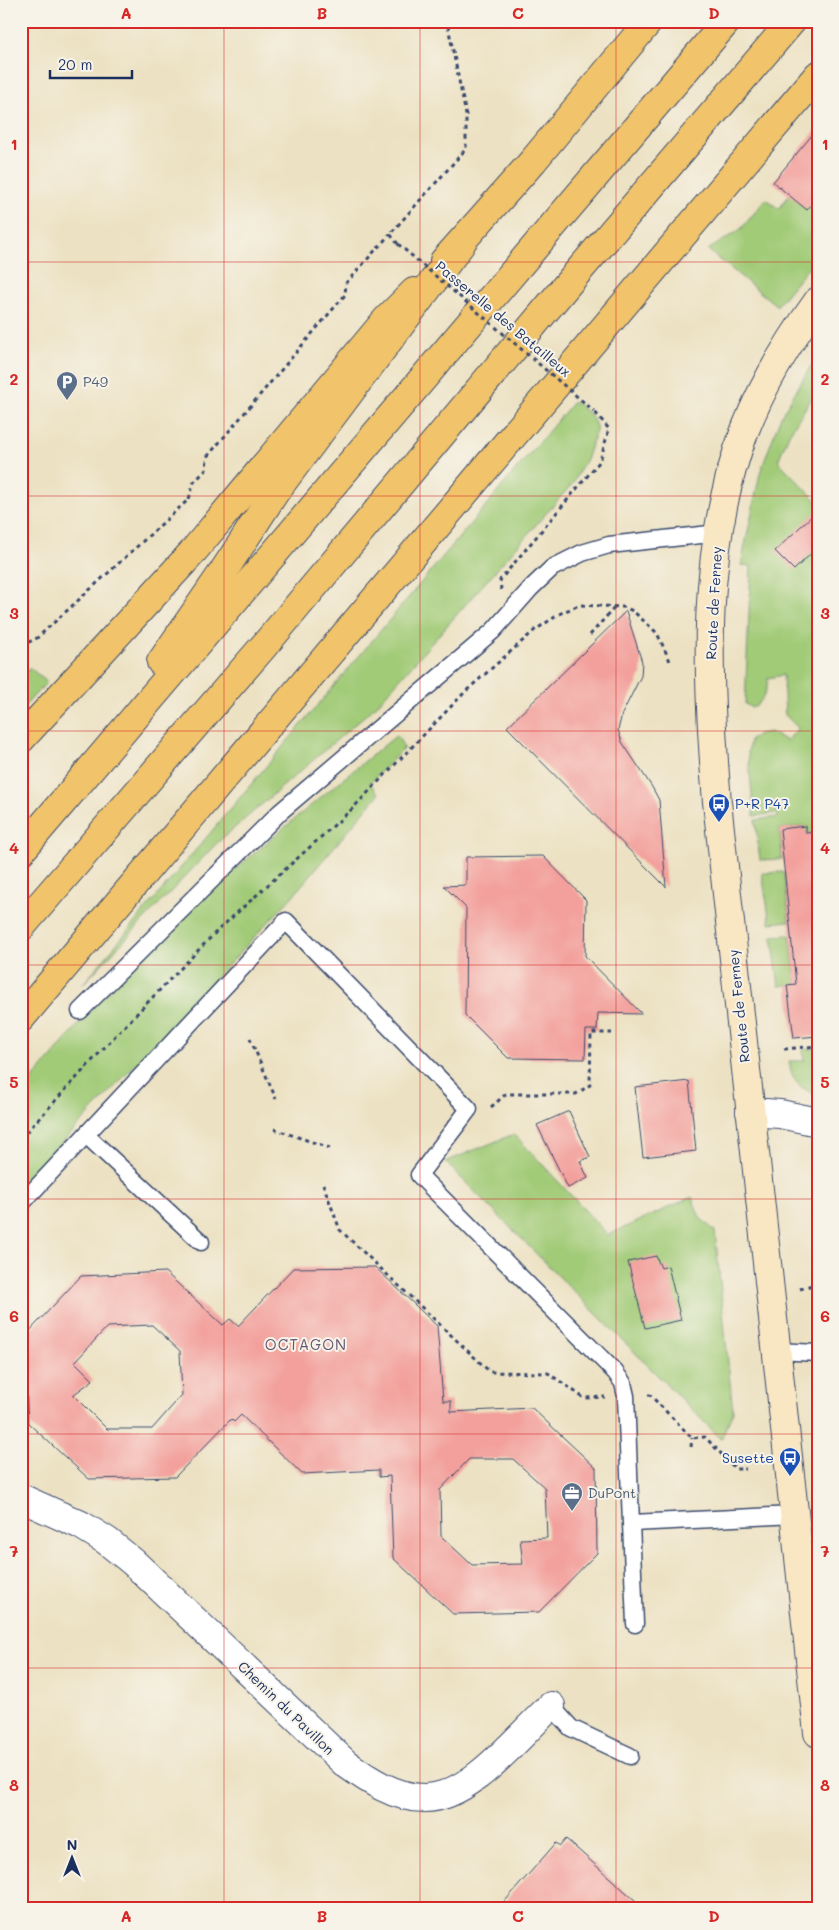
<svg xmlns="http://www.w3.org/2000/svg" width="839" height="1930" font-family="Mali,sans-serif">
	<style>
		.green { fill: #a1cb77; stroke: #5e7d6a }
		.building { fill: #f3a09c; fill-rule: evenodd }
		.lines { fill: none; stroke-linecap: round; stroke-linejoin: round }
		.lane-casing { stroke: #3a4a6d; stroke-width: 19 }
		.street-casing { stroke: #3a4a6d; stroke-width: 30 }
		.secondary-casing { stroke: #3a4a6d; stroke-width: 30 }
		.primary-casing { stroke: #3a4a6d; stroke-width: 30 }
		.highway-casing { stroke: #3a4a6d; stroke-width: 30 }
		.path { stroke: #3a4a6d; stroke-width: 3; stroke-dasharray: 4 4; stroke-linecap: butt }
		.lane { stroke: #fff; stroke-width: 16 }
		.street { stroke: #fff; stroke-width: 28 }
		.secondary { stroke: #f9e7c3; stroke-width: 28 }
		.primary { stroke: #f1c36a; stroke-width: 28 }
		.highway { stroke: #f1c36a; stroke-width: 28 }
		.path-bridge { stroke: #3a4a6d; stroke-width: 3; stroke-dasharray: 4 4; stroke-linecap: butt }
		.grid { fill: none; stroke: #d62828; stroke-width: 1; stroke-opacity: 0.55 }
		.labels { text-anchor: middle; stroke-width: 4; stroke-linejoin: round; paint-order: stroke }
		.street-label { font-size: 14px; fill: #1b2f5e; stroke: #f7f3e8 }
		.service-label { font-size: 14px; fill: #4e5e75; stroke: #f7f3e8; text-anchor: start }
		.transit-label { font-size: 14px; fill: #164399; stroke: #f7f3e8; text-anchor: start }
		.neighbourhood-label { font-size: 15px; letter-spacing: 1px; fill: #675774; stroke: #f7f3e8 }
		.neatline { fill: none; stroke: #d62828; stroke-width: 2 }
		.grid-label { font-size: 16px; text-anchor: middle; font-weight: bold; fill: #d62828 }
	</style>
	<rect width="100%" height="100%" fill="#f7f3e8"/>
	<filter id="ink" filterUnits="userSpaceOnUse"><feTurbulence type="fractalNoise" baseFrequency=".02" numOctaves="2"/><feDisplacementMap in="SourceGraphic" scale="10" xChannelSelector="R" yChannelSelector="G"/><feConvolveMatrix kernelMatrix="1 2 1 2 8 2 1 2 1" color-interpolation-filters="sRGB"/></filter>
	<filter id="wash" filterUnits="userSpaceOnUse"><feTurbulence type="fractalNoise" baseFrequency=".0096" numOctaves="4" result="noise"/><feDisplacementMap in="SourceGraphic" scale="20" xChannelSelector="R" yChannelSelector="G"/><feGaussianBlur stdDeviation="1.12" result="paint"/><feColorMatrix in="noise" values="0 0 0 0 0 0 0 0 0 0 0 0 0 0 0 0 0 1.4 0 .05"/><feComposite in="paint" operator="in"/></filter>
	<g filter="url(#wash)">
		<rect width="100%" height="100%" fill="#ece1c2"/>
		<g class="green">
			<polygon points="789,195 807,210 818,197 818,256 777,306 708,250 741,229 766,199 779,209"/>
			<path d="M818 354V388L789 434 778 461 818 502V832L806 833 805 826 780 829 782 859 760 860 755 820 778 817 777 813 754 816 748 752 750 740 758 734 770 732 787 741 798 728 785 715 783 675 768 678C768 689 763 703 752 708L745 704 751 566 741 565 760 473 781 416Z"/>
			<polygon points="574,401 591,415 597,428 587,457 573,483 376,706 217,843 82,985"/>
			<polygon points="30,668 47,682 21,710 21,677"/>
			<path d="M397 735 404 748 370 783 379 794 291 898 21 1187V1093C52 1057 81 1020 113 986 200 894 299 815 397 735Z"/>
			<polygon points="784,872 789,921 770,923 762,873"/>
			<polygon points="790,935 796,984 779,986 772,936"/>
			<path d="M816 1048 818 1095C799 1088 792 1082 789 1061H804L803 1050Z"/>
			<polygon points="514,1134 608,1235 692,1197 700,1218 715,1231 733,1412 721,1439 445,1162"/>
		</g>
		<g id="blocks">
			<g class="building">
				<polygon points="818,128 818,197 807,210 773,182"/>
				<polygon points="818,510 818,547 794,570 775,551"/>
				<polygon points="626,611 642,662 641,676 622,714 618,730 622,742 652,787 659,800 666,887 507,727"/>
				<polygon points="806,826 806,833 818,832 818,1036 794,1038 787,985 796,984 780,829"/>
				<polygon points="543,856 586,900 585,956 642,1014 598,1013 597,1030 586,1030 585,1059 508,1058 465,1015 466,908 444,886 466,885 466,857"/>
				<polygon points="689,1081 696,1151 643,1157 635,1087"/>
				<polygon points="569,1111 590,1157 580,1161 588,1178 568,1188 537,1125"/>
				<polygon points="656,1256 661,1268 668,1266 681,1320 645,1328 628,1262"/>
				<path d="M375 1267 437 1326 443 1401H451V1412L532 1408 596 1468 597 1553 539 1612 453 1614 393 1558 390 1476 379 1477V1470L302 1474 241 1415 234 1422 231 1419 175 1477 89 1479 28 1423 24 1337 81 1276 165 1272 223 1325 230 1319 238 1326 293 1268ZM152 1325 180 1351 182 1395 152 1429H107L73 1395 93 1380 75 1362 107 1327ZM469 1459H513L545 1488 547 1538 520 1539 523 1564 472 1565 441 1536 440 1490Z"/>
				<polygon points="566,1839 645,1909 498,1909 556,1843 560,1846"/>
			</g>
		</g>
	</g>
	<g filter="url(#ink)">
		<use href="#blocks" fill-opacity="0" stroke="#3a4a6d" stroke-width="1"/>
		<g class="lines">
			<g class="lane-casing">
				<g id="lane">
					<polyline points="80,1011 280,812 493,631 531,588 552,568 582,553 609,545 719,533"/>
					<polyline points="86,1135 201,1242"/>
					<polyline points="21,1204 286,921 469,1109 419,1175 615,1372 623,1383 626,1396 635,1624"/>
					<polyline points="776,1351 818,1353"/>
					<polyline points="632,1523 794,1515"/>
					<polyline points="551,1706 571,1728 630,1756"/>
				</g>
			</g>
			<g class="street-casing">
				<g id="street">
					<polyline points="750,1112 780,1114 818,1122"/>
					<path d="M21 1498 81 1525 107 1541 133 1562 345 1763C367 1779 395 1798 424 1798 470 1799 519 1735 551 1706"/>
				</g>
			</g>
			<g class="secondary-casing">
				<path id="secondary" d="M818 301C789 341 763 384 745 430 700 547 707 679 717 802L818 1733"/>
			</g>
			<g class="primary-casing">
				<g id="primary">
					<polyline points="444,261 533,161 649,21"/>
					<polyline points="21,739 191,554 386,320 414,292"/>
				</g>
			</g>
			<g class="highway-casing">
				<g id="highway">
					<polyline points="161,662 223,572 275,492 461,244"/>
					<polyline points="21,851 727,21"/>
					<polyline points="21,927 269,640 571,280 792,21"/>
					<polyline points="21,1018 818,75"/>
				</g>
			</g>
			<g class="path">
				<polyline points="398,244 390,234 466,149 466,115 447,21"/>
				<polyline points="501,590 500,580 600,461 609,429 594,411"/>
				<polyline points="590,635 615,607"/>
				<polyline points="21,646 37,638 189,499 194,482 206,470 207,457 345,295 346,283 390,234"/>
				<polyline points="250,1038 276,1099"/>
				<polyline points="784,1049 818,1046"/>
				<polyline points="491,1107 506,1094 576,1094 590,1085 591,1033 612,1033"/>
				<polyline points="274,1129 330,1148"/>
				<polyline points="21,1138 115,1036 218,930 352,809 466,691 535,630 561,613 579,605 623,607 633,611 657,633 670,661"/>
				<polyline points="323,1184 340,1230 490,1372 548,1373 584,1398 605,1397"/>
				<polyline points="800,1289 818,1283"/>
				<polyline points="648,1395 650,1395 692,1438 705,1437 736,1469 746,1469"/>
				<polyline points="691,1447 692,1438"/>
			</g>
			<use href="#lane" class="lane"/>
			<use href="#street" class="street"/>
			<use href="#secondary" class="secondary"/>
			<use href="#primary" class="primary"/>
			<use href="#highway" class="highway"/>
			<polyline class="path-bridge" points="398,244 594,411"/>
		</g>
	</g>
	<path class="grid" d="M224 21V1909M420 21V1909M616 21V1909M21 262H818M21 496H818M21 731H818M21 965H818M21 1199H818M21 1434H818M21 1668H818"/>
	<defs>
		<g id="parking-pin" transform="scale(1.125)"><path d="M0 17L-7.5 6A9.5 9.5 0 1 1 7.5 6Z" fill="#5c6f8a" stroke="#f7f3e8"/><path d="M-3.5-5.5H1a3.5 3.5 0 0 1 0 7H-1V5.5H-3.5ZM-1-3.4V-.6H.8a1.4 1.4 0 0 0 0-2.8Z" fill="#fff"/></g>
		<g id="bus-pin" transform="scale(1.125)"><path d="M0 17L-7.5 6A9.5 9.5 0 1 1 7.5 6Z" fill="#1a4fb4" stroke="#f7f3e8"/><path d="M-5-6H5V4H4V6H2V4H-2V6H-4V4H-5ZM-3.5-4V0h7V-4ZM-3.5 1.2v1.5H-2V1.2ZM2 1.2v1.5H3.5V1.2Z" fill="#fff"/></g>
		<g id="office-pin" transform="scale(1.125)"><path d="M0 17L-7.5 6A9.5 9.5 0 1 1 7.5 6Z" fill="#5c6f8a" stroke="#f7f3e8"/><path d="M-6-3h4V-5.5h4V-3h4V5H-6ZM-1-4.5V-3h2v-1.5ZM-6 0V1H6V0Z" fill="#fff"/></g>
	</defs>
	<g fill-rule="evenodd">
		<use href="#parking-pin" x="67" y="382"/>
		<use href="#bus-pin" x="719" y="804"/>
		<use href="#bus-pin" x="790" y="1458"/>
		<use href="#office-pin" x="572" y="1493"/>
	</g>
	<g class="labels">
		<g class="street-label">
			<text transform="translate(503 319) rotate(40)" y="5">Passerelle des Batailleux</text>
			<text transform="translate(714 603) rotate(-87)" y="5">Route de Ferney</text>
			<text transform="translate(739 1006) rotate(-96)" y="5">Route de Ferney</text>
			<text transform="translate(286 1708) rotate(44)" y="5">Chemin du Pavillon</text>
		</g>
		<g class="service-label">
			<text x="83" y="387">P49</text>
			<text x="588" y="1498">DuPont</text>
		</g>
		<g class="transit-label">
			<text x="735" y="809">P+R P47</text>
			<text x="774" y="1463" text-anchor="end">Susette</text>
		</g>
		<g class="neighbourhood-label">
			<text x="306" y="1350">OCTAGON</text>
		</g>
	</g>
	<rect width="839" height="1930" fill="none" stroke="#f7f3e8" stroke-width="55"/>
	<g transform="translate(72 1858)" stroke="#f7f3e8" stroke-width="4" paint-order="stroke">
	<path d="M0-4L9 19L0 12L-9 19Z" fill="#1b2f5e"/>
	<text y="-8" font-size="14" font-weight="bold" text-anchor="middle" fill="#1b2f5e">N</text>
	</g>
	<path d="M50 70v8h82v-8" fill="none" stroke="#1b2f5e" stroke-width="2.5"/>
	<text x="58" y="70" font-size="15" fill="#1b2f5e" stroke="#f7f3e8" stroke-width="4" paint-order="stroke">20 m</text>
	<rect x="28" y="28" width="784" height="1874" class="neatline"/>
	<g class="grid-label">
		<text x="126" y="19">A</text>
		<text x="322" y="19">B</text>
		<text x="518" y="19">C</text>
		<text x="714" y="19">D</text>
		<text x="14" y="150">1</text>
		<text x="825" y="150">1</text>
		<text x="14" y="385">2</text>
		<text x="825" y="385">2</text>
		<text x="14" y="619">3</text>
		<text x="825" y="619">3</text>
		<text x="14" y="854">4</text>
		<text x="825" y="854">4</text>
		<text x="14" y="1088">5</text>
		<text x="825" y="1088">5</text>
		<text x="14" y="1322">6</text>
		<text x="825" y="1322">6</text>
		<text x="14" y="1557">7</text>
		<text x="825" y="1557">7</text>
		<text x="14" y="1791">8</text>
		<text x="825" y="1791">8</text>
		<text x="126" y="1922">A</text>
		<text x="322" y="1922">B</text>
		<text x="518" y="1922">C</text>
		<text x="714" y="1922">D</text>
	</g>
</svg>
